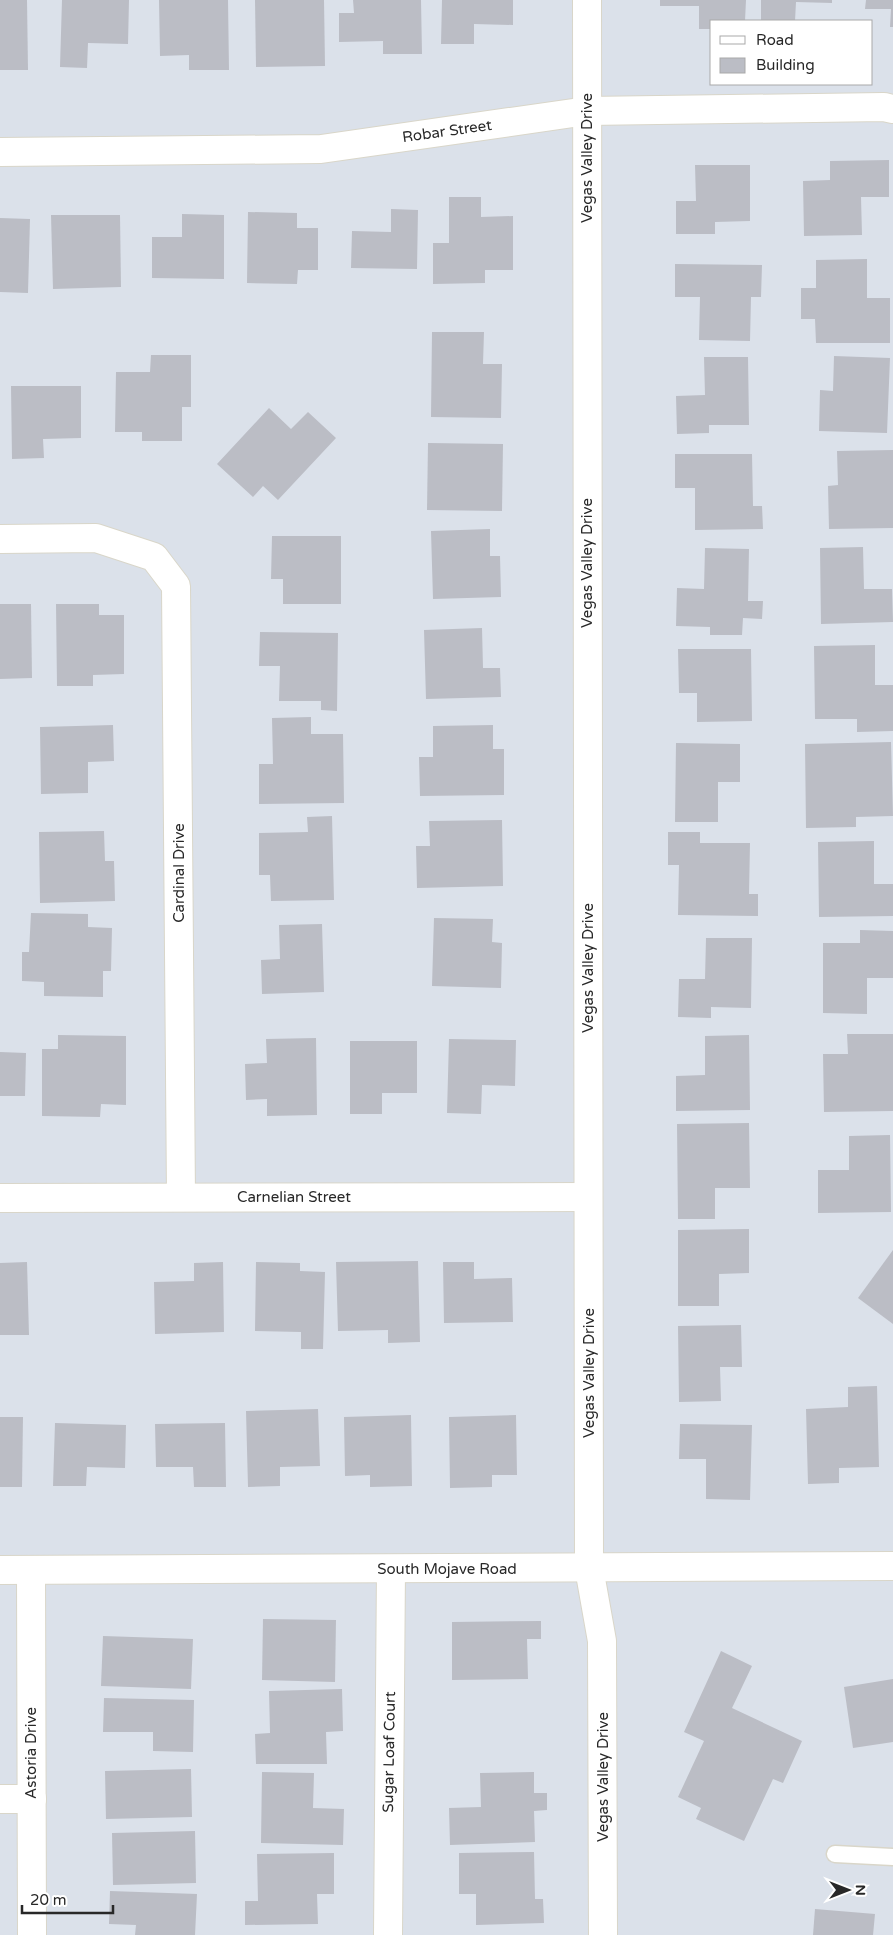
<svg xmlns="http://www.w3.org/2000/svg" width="893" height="1935" font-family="'Varela Round',sans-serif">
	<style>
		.building { fill: #bbbdc5 }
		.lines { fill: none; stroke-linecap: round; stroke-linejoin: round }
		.service-casing { stroke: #d9d6c9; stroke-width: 19 }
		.minor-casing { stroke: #d9d6c9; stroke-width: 30 }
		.tertiary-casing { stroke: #d9d6c9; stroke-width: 30 }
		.service { stroke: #fff; stroke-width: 16 }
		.minor { stroke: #fff; stroke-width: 28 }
		.tertiary { stroke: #fff; stroke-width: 28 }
		.labels { text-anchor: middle; stroke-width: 4.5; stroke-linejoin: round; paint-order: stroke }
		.street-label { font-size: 15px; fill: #282828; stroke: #fff }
	</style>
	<rect width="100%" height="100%" fill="#dbe1ea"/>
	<g class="building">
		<polygon points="0,0 27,0 28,70 0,70"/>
		<polygon points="62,0 129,0 128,44 88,43 87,68 60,67"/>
		<polygon points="159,0 228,0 229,70 189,70 189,55 160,56"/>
		<polygon points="255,0 324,0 325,66 256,67"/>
		<polygon points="353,0 421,0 422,54 383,54 383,41 339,42 339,13 354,13"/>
		<polygon points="442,0 513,0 513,25 474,24 474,44 441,44"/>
		<polygon points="660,0 746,0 745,21 712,21 712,29 699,29 699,6 660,6"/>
		<polygon points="761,0 832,0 832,3 796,2 795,21 761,21"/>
		<polygon points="866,0 893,0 893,27 890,27 891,9 865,9"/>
		<polygon points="889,160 889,197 861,197 862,235 804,236 803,181 830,180 830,161"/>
		<polygon points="695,165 750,165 750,221 715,222 715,234 676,234 676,201 696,201"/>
		<polygon points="449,197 481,197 481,217 513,216 513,270 485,270 485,283 433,284 433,243 449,243"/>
		<polygon points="391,209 418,210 417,269 351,268 352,231 391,232"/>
		<polygon points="248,212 297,213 297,228 318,228 318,270 298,270 297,284 247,283"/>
		<polygon points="182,214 224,215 224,279 152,278 152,237 182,237"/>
		<polygon points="51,215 120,215 121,287 53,289"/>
		<polygon points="0,218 30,219 28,293 0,292"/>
		<polygon points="867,259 867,298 890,298 890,343 816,343 815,319 801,319 801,288 816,288 816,260"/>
		<polygon points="675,264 762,265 761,297 751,297 750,341 699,340 700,297 675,297"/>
		<polygon points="432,332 484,332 483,364 502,364 501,418 431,417"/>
		<polygon points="151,355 191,355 191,407 182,407 182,441 142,441 142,432 115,432 116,372 150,372"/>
		<polygon points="834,356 890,358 887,433 819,431 820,390 833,391"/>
		<polygon points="704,357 748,357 749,425 709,425 709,433 677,434 676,396 705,395"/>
		<polygon points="11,386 81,386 81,438 43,439 44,458 12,459"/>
		<polygon points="269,408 291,429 308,412 336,438 278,500 263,486 253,497 217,464"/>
		<polygon points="428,443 503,444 502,511 427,510"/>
		<polygon points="893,450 893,528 829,529 828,486 838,485 837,451"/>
		<polygon points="675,454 752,454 753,506 762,506 763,529 695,530 695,488 675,488"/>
		<polygon points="490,529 490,556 500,556 501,597 433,599 431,531"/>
		<polygon points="272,536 341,536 341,604 283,604 283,579 271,579"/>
		<polygon points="863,547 864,589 892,589 893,622 821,624 820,548"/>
		<polygon points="705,548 749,549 748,601 763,601 762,619 743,618 742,635 710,635 710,627 676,626 677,588 704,589"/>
		<polygon points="0,604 31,604 32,678 0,679"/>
		<polygon points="56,604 99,604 99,615 124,615 124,674 93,675 93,686 57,686"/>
		<polygon points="482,628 483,668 500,668 501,697 426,699 424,630"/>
		<polygon points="260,632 338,633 337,711 321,710 321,701 279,701 280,666 259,666"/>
		<polygon points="875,645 875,685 893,685 893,731 857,732 857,719 815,719 814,646"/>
		<polygon points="678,649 751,649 752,721 697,722 697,693 679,693"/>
		<polygon points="311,717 311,734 343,734 344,803 259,804 259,764 273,764 272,718"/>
		<polygon points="113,725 114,761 88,762 88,793 41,794 40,727"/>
		<polygon points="493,725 493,749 504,749 504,795 420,796 419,757 433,757 433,726"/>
		<polygon points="891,742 893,816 856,817 856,827 806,828 805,744"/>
		<polygon points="676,743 740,744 740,782 718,782 718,822 675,822"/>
		<polygon points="332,816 334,900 271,901 270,875 259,875 259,833 308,832 307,817"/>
		<polygon points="502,820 503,886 417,888 416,846 430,846 429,821"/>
		<polygon points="104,831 105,861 114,861 115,901 40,903 39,832"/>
		<polygon points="668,832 700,832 700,843 750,843 749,894 758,894 758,916 678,915 679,865 668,865"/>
		<polygon points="874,841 874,884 893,884 893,916 819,917 818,842"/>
		<polygon points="31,913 88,914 88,927 112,928 111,971 103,971 103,997 44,996 44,982 22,981 22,952 29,952"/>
		<polygon points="434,918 493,919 492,942 502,943 501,988 432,986"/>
		<polygon points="322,924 324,992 262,994 261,960 280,959 279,925"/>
		<polygon points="860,930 893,931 893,978 867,978 867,1014 823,1013 823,943 860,943"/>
		<polygon points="706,938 752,938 751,1008 711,1007 711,1018 678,1017 679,979 705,979"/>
		<polygon points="847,1034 893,1034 893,1111 824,1112 823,1054 848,1054"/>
		<polygon points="58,1035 126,1036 126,1105 101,1104 100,1117 42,1116 42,1049 58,1049"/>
		<polygon points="749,1035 750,1110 676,1111 676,1076 705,1075 705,1036"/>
		<polygon points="316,1038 317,1115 267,1116 267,1099 246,1100 245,1064 267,1063 266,1039"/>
		<polygon points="449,1039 516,1040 515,1086 482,1085 481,1114 447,1113"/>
		<polygon points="350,1041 417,1041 417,1093 382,1093 382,1114 350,1114"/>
		<polygon points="0,1052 26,1053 25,1096 0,1096"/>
		<polygon points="749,1123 750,1188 715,1188 715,1219 678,1219 677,1124"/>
		<polygon points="890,1135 891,1212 818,1213 818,1170 849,1170 849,1136"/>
		<polygon points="749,1229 749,1273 719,1274 719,1306 678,1306 678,1230"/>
		<polygon points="893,1250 893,1324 858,1298"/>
		<polygon points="418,1261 420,1342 388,1343 388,1330 338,1331 336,1262"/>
		<polygon points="27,1262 29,1335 0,1335 0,1263"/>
		<polygon points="223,1262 224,1332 155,1334 154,1282 194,1281 194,1263"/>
		<polygon points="256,1262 300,1263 300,1271 325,1272 323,1349 301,1349 301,1332 255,1331"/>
		<polygon points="443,1262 474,1262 474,1279 512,1278 513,1322 444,1323"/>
		<polygon points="741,1325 742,1367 720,1367 721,1401 679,1402 678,1326"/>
		<polygon points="877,1386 879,1467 839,1468 839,1483 808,1484 806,1409 848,1407 848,1387"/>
		<polygon points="318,1409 320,1466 280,1467 280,1486 248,1487 246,1411"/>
		<polygon points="411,1415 412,1486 370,1487 370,1475 345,1476 344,1417"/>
		<polygon points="516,1415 517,1475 492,1475 492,1487 450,1488 449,1417"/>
		<polygon points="0,1417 23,1417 22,1487 0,1487"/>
		<polygon points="55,1423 126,1425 125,1468 87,1467 86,1486 53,1486"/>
		<polygon points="225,1423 226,1487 194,1487 193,1467 156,1467 155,1424"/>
		<polygon points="680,1424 752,1425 750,1500 706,1499 706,1459 679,1459"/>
		<polygon points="263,1619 336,1620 335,1682 262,1680"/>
		<polygon points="541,1621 541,1639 527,1639 528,1679 452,1680 452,1622"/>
		<polygon points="103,1636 193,1639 191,1689 101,1686"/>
		<polygon points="721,1651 752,1666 732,1708 802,1741 783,1783 773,1779 744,1841 696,1819 701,1808 678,1797 704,1741 684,1732"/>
		<polygon points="893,1679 893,1742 853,1748 844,1687"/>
		<polygon points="342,1689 343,1731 326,1732 327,1764 256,1764 255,1734 270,1733 269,1691"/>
		<polygon points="104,1698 194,1700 193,1752 153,1751 153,1732 103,1732"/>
		<polygon points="191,1769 192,1817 106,1819 105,1771"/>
		<polygon points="262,1772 314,1773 313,1808 344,1809 343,1845 261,1843"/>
		<polygon points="534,1772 534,1793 547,1793 547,1810 534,1811 535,1842 450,1845 449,1808 481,1807 480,1773"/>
		<polygon points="195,1831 196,1883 113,1885 112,1833"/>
		<polygon points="534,1852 535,1899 543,1899 544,1923 476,1925 476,1894 459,1894 459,1853"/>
		<polygon points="334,1853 334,1894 317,1894 318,1924 245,1925 245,1901 258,1901 257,1854"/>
		<polygon points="110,1891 197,1894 195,1935 135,1935 136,1925 109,1924"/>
		<polygon points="815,1909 875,1914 873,1935 813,1935"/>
	</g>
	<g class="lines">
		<g class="service-casing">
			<polyline id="service" points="835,1854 893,1857"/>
		</g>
		<g class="minor-casing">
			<g id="minor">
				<polyline points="0,152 321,149 587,111 884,107 893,109"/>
				<polyline points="0,539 96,538 154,557 176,586 181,1197"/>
				<polyline points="0,1198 588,1197"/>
				<polyline points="589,1568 602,1641 603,1935"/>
				<polyline points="31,1570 32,1935"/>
				<polyline points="0,1799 32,1799"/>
				<polyline points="388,1935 391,1569"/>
			</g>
		</g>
		<g class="tertiary-casing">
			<g id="tertiary">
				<polyline points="587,0 589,1568"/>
				<polyline points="0,1570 893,1566"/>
			</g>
		</g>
		<use href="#service" class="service"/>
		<use href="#minor" class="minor"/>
		<use href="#tertiary" class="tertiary"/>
	</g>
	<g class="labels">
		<g class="street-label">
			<text transform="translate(447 131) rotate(-8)" y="5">Robar Street</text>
			<text transform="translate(587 158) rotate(-90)" y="5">Vegas Valley Drive</text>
			<text transform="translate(587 563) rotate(-90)" y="5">Vegas Valley Drive</text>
			<text transform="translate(179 873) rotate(-90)" y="5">Cardinal Drive</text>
			<text transform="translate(588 968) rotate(-90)" y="5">Vegas Valley Drive</text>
			<text x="294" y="1202">Carnelian Street</text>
			<text transform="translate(589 1373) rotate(-90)" y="5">Vegas Valley Drive</text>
			<text x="447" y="1574">South Mojave Road</text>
			<text transform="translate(389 1752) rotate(-89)" y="5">Sugar Loaf Court</text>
			<text transform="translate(31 1753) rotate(-90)" y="5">Astoria Drive</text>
			<text transform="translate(603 1777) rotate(-90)" y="5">Vegas Valley Drive</text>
		</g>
	</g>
	<rect x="710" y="20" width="162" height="65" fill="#ffffff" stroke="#a9a9a9"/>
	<rect x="720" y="36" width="25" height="8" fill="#ffffff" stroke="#a9a9a9"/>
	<text x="756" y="45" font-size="15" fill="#282828">Road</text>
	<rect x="720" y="58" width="25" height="15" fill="#bbbdc5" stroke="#a9a9a9"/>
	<text x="756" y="70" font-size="15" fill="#282828">Building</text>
	<g transform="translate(848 1890) rotate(90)" stroke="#ffffff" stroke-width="4" paint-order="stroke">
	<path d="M0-4L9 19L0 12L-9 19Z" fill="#282828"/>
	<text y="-8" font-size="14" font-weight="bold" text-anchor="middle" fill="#282828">N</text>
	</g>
	<path d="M22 1905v8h91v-8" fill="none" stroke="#282828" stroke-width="2.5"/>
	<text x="30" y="1905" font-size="15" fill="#282828" stroke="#ffffff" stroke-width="4" paint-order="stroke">20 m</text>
</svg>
